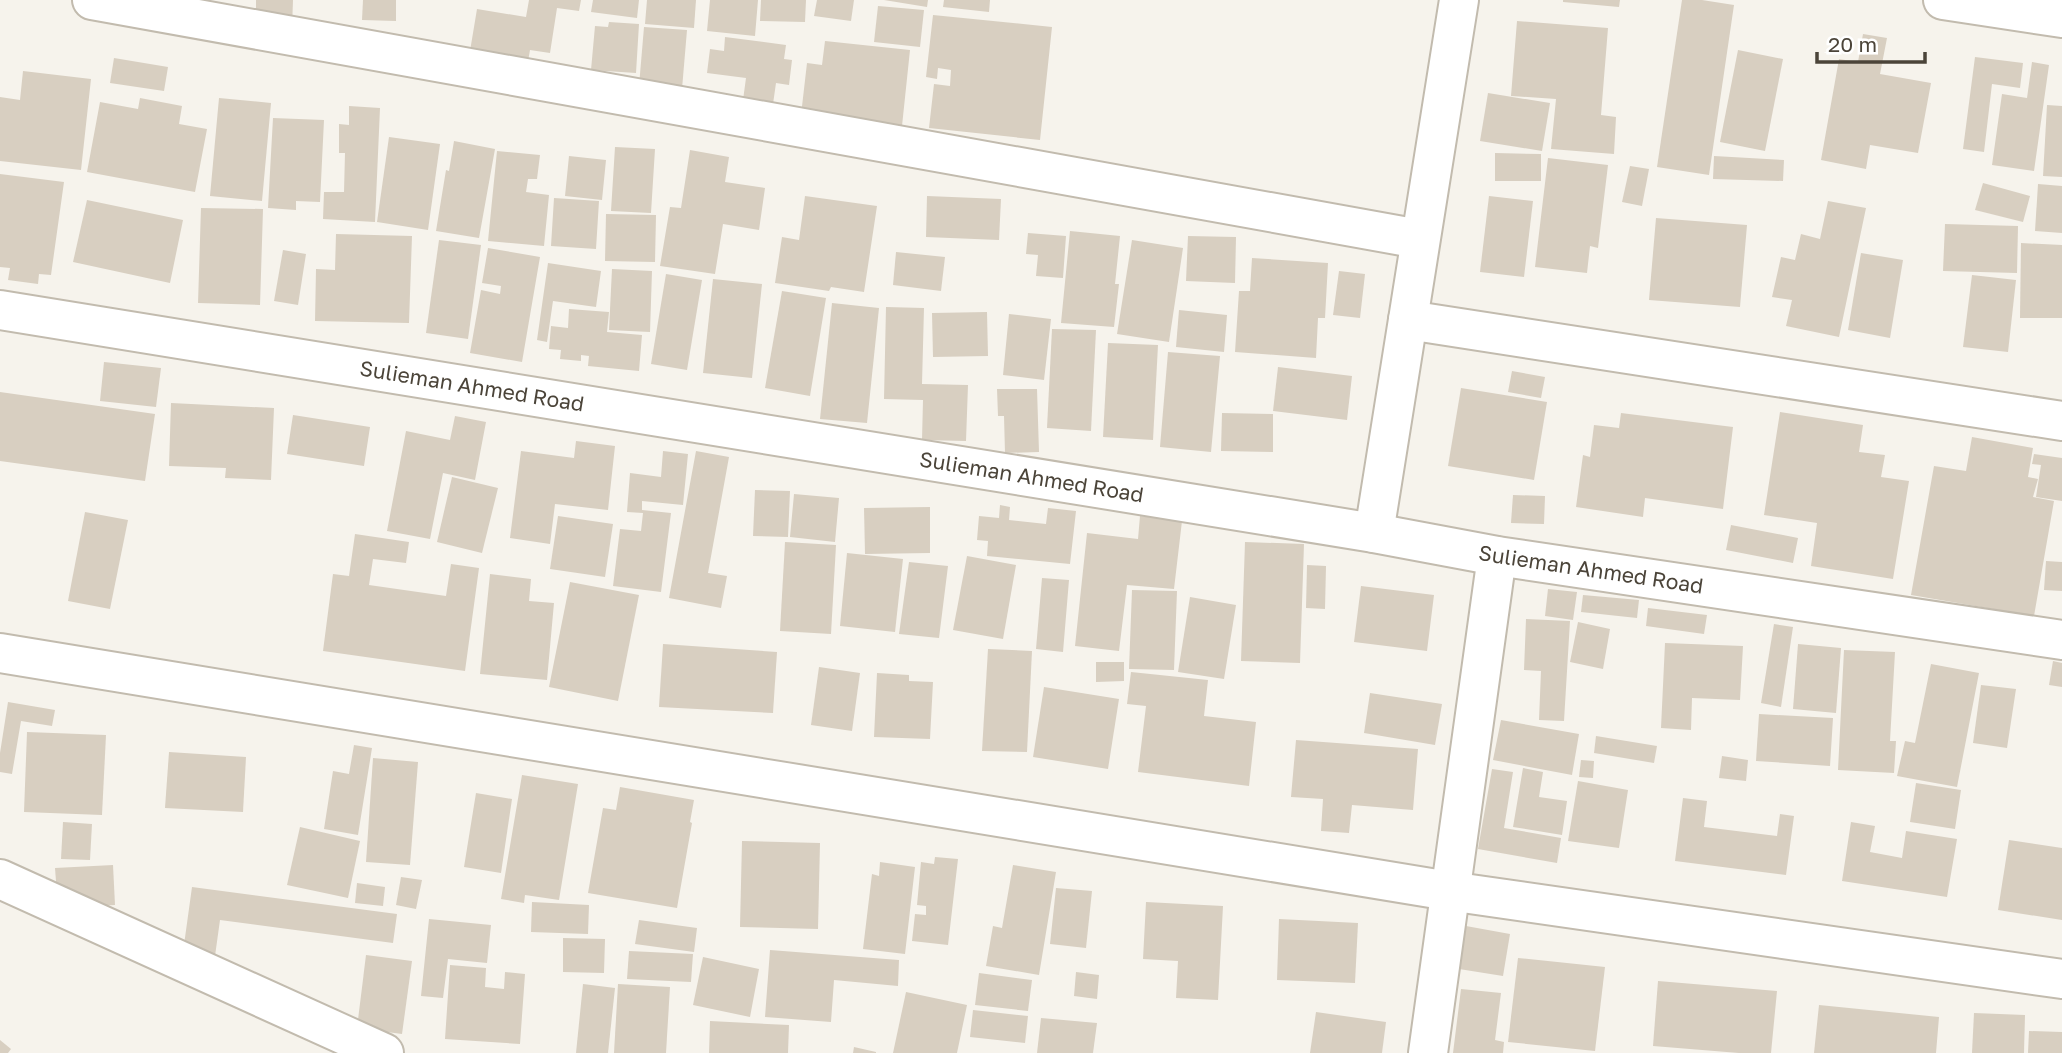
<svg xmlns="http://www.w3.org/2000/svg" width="2062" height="1053" font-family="'Golos Text',sans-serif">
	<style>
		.building { fill: #d8cfc1 }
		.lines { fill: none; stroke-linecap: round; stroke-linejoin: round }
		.minor-casing { stroke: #c2bbae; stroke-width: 42 }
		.minor { stroke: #fff; stroke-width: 38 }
		.labels { text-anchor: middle; stroke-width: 7; stroke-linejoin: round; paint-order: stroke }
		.street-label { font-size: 21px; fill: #4b4439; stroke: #fff }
	</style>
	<rect width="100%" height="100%" fill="#f6f3ec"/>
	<g class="building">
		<polygon points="256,0 293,0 292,28 256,28"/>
		<polygon points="363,0 396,0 396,21 362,20"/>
		<polygon points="529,0 581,0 579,11 557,8 550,53 530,50 527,67 469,57 477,9 526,17"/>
		<polygon points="593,0 639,0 637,18 591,12"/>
		<polygon points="647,0 696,0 694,28 645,24"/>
		<polygon points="710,0 758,0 755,36 707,31"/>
		<polygon points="761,0 806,0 805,22 760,21"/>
		<polygon points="817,0 854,0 851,21 814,16"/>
		<polygon points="884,0 928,0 927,7"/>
		<polygon points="944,0 990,0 989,12 943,7"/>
		<polygon points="1563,0 1620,0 1619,7 1563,2"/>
		<polygon points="1682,0 1702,0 1734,5 1709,175 1657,167"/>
		<polygon points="878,6 924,10 920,47 874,42"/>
		<polygon points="933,15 1052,27 1040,140 929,128 934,84 950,86 951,70 938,68 937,79 926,77"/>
		<polygon points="1517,21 1608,28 1601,115 1616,117 1614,154 1551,149 1556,99 1511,96"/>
		<polygon points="609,22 639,24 636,73 591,70 595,26 608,27"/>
		<polygon points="644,27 687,30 682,89 639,86"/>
		<polygon points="1863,34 1887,38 1880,74 1931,83 1918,153 1870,145 1866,169 1821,160 1839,59 1858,62"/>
		<polygon points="725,37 786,45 784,59 792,60 789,85 776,83 773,104 743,100 746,78 707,73 710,49 724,51"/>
		<polygon points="825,41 910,50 902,126 801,115 807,63 822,65"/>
		<polygon points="1738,50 1783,59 1765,151 1720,142"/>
		<polygon points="1975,57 2023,63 2020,88 1992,84 1984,152 1963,149"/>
		<polygon points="114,58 168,67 164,91 110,83"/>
		<polygon points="2032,62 2049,65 2034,171 1992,165 2002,94 2027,98"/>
		<polygon points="23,71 91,79 81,170 0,161 0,97 20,100"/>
		<polygon points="1488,93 1550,103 1542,151 1480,141"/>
		<polygon points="140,98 182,106 179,124 207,129 195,192 87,172 100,102 138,109"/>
		<polygon points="219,98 271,103 262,201 210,196"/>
		<polygon points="2047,105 2062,106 2062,177 2043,176"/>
		<polygon points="349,106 380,108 375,222 323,219 324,192 344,192 345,153 339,153 339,124 349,125"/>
		<polygon points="273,118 324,120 320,202 296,201 296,210 268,208"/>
		<polygon points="389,137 440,144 428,230 377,222"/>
		<polygon points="454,141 495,149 479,238 436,231 446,170 449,171"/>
		<polygon points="615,147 655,149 651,213 611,211"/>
		<polygon points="690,150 729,157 725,182 765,188 759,230 723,224 715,274 660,266 670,207 681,208"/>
		<polygon points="497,151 540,155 537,179 528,179 526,192 549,195 544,246 488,241"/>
		<polygon points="1495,153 1541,154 1541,181 1495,181"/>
		<polygon points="569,156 606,160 602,200 565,196"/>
		<polygon points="1714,156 1784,160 1783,181 1713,179"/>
		<polygon points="1548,158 1608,165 1598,248 1590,246 1587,273 1535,267"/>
		<polygon points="1630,166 1649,169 1642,206 1622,202"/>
		<polygon points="0,174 64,182 51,275 39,274 38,284 8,280 10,268 0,267"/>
		<polygon points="1983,183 2030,196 2023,222 1975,210"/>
		<polygon points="2038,184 2062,186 2062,233 2035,231"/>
		<polygon points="805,196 877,206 864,292 831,287 829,291 775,283 782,237 799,240"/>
		<polygon points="927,196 1001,199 999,240 926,237"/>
		<polygon points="1489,196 1533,201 1524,277 1480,272"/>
		<polygon points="554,198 599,201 596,249 551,246"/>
		<polygon points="87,200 183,220 170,283 73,262"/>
		<polygon points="1828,201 1866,208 1839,337 1786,326 1792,300 1772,297 1781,257 1795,260 1801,234 1820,239"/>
		<polygon points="201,208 263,209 260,305 198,303"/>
		<polygon points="606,214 656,215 655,262 605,261"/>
		<polygon points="1656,218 1747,225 1740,307 1649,300"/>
		<polygon points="1945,224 2018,226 2017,273 1943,271"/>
		<polygon points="1070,231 1120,236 1115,284 1119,284 1114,327 1061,323"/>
		<polygon points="1028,233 1066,236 1063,278 1036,276 1038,255 1026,254"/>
		<polygon points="336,234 412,236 409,323 315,321 316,269 335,270"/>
		<polygon points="1188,236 1236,237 1235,283 1186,281"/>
		<polygon points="439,240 481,245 468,339 426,333"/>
		<polygon points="1132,240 1183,248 1169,342 1117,334"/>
		<polygon points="2021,243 2062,245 2062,318 2020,318"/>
		<polygon points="488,248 540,257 522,362 470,353 481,290 500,294 501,286 482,283"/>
		<polygon points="283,250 306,254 298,305 274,301"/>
		<polygon points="896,252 945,257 941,291 893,285"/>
		<polygon points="1861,253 1903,260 1890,338 1848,330"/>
		<polygon points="1252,258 1328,263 1325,318 1318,318 1316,358 1235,352 1239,291 1250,291"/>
		<polygon points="548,263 601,271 596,307 553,301 547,342 537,340"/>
		<polygon points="612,269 652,271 650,332 609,330"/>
		<polygon points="1339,271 1365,274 1360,318 1333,315"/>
		<polygon points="666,274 702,280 687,370 651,364"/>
		<polygon points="1972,275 2016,280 2008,352 1963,347"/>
		<polygon points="713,279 762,284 752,378 703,373"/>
		<polygon points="782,291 826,298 810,396 765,388"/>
		<polygon points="832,303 879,308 867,423 820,419"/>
		<polygon points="886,307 924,308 922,384 968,385 966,441 922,440 923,400 884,399"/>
		<polygon points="569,309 609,312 607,332 642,335 639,371 588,366 589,356 581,355 581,361 560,359 561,350 549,349 551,326 568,328"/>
		<polygon points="1179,310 1227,315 1224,352 1176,347"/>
		<polygon points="987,312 988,356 933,357 932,313"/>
		<polygon points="1009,314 1051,319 1044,380 1003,375"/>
		<polygon points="1052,329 1096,330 1091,431 1047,428"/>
		<polygon points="1108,343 1158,345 1153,440 1103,437"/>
		<polygon points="1168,352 1220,356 1211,452 1160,447"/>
		<polygon points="104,362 161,368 156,407 100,401"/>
		<polygon points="1278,367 1352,376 1347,420 1273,411"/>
		<polygon points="1512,371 1545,377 1541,398 1508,392"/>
		<polygon points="1461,388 1547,402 1534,480 1448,466"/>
		<polygon points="997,389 1037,389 1039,452 1005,453 1004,416 998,416"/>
		<polygon points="0,392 155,414 145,481 0,461"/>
		<polygon points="171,403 274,408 271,480 225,478 226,468 169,466"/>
		<polygon points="1780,412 1863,425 1859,452 1885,455 1881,477 1909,481 1893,579 1811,566 1817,523 1764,515"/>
		<polygon points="1222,413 1273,414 1273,452 1221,451"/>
		<polygon points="1621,413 1733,427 1723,509 1645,498 1643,517 1576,507 1583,455 1590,457 1594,425 1619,428"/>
		<polygon points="293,415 370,427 364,466 287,454"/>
		<polygon points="455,416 486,422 475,480 443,473 430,539 387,531 406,431 450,440"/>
		<polygon points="1972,437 2033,448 2028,477 2038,479 2033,497 2054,501 2034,616 1911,595 1934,466 1966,471"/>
		<polygon points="576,441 615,446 608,510 555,504 550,544 510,538 521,451 574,458"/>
		<polygon points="663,451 688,454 683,505 642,501 642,510 671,513 661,592 613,586 620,529 641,531 643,513 627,512 630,473 661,477"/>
		<polygon points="696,451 729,457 708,573 727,576 721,608 669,598"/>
		<polygon points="2034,454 2062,458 2062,501 2036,497 2041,465 2032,464"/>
		<polygon points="452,477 498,488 482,553 437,542"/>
		<polygon points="755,490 790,491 788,537 753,536"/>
		<polygon points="794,494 839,498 835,542 790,537"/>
		<polygon points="1513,495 1545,496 1544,524 1511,523"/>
		<polygon points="1000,505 1010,507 1009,520 1046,524 1048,508 1076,511 1070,564 987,556 988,541 977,540 979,516 999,518"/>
		<polygon points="930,507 930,553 865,554 864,508"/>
		<polygon points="85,512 128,520 110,609 68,601"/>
		<polygon points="558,516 613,524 605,577 550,569"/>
		<polygon points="1140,516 1182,521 1174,589 1127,585 1119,651 1075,646 1087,533 1138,539"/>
		<polygon points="1731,525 1798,538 1793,563 1726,550"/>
		<polygon points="355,534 409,542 406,563 373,559 369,585 446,596 451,564 479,568 465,671 323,651 333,574 349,576"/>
		<polygon points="785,542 836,545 831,634 780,631"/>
		<polygon points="1245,542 1304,544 1300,663 1241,661"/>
		<polygon points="847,553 903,559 895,632 840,626"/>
		<polygon points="967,556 1016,565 1003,639 953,630"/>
		<polygon points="2046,561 2062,562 2062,591 2044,590"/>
		<polygon points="909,562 948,566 939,638 899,634"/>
		<polygon points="1307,565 1326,566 1325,609 1306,608"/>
		<polygon points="490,574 531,579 529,601 554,603 547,680 480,674"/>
		<polygon points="1042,578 1069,580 1063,652 1036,649"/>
		<polygon points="570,582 639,595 618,701 549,687"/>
		<polygon points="1361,586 1434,595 1427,651 1354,642"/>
		<polygon points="1548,589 1577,592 1573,620 1545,616"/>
		<polygon points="1132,590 1177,591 1174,670 1129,669"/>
		<polygon points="1583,595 1639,600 1637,618 1581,612"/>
		<polygon points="1190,597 1236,605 1224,679 1178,672"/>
		<polygon points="1648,608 1707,615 1704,634 1646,626"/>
		<polygon points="1526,619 1570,621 1564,721 1539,720 1541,671 1524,670"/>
		<polygon points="1578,622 1610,629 1603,669 1570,662"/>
		<polygon points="1774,624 1793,627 1781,707 1761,703"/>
		<polygon points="1665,643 1743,646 1740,700 1692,698 1691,730 1661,728"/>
		<polygon points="663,644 777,652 773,713 659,707"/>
		<polygon points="1798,644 1841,648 1836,713 1793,709"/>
		<polygon points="988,649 1032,651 1027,752 982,751"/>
		<polygon points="1844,650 1895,652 1890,741 1896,741 1894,773 1838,770"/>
		<polygon points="2053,661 2062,663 2062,687 2049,685"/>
		<polygon points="1096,662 1124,662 1124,681 1096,682"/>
		<polygon points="1931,664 1979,673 1957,787 1897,776 1905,741 1915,743"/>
		<polygon points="819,667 860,673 852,731 811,725"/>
		<polygon points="1131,672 1208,680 1204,716 1256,722 1249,786 1138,772 1146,706 1127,704"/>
		<polygon points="877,673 909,675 909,681 933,682 930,739 874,737"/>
		<polygon points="1981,685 2016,689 2007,748 1973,743"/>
		<polygon points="1044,687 1119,699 1108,769 1033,757"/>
		<polygon points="1370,693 1442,704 1435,745 1364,733"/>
		<polygon points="8,702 55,710 52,726 21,721 12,774 0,772 0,753"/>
		<polygon points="1759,714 1833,718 1830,766 1756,761"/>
		<polygon points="1501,720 1579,734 1572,775 1493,760"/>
		<polygon points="27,732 106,735 102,815 24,812"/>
		<polygon points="1596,736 1657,746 1654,763 1594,753"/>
		<polygon points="1296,740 1418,749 1413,810 1352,805 1349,833 1321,831 1323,799 1291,797"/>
		<polygon points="354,745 372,748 358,835 324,829 333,771 349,774"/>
		<polygon points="169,752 246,757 243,812 165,808"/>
		<polygon points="1722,756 1748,760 1746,781 1719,778"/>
		<polygon points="373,758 418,762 410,865 366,862"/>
		<polygon points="1581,760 1594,761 1593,778 1579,777"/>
		<polygon points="1523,768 1543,772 1539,797 1567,801 1562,835 1513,827"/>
		<polygon points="1492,769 1513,772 1504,828 1561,838 1557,863 1478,849"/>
		<polygon points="522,775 578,784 559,900 525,895 524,903 501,899"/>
		<polygon points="1578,781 1628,790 1619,848 1568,841"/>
		<polygon points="1916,783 1961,790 1955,829 1910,822"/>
		<polygon points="620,787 694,800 690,822 692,823 677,908 588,893 603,808 616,810"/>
		<polygon points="476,793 512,799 501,873 464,867"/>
		<polygon points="1683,798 1707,801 1704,827 1777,836 1780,814 1794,816 1786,875 1675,861"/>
		<polygon points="63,822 92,824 90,860 61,859"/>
		<polygon points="1851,822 1875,826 1870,852 1902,858 1906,831 1957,839 1947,897 1842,881"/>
		<polygon points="300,827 360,841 348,898 287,885"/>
		<polygon points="2009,840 2062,848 2062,920 1998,910"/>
		<polygon points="742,841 820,843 818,929 740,927"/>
		<polygon points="935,857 958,859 948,945 912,941 915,914 926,915 926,906 917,905 921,862 934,864"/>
		<polygon points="880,862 915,867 905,954 863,949 872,874 879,876"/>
		<polygon points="113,865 115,905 58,908 55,868"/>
		<polygon points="1013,865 1056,872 1039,975 986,966 993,926 1002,928"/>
		<polygon points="401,877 422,880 416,909 396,905"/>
		<polygon points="357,883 385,887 383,906 355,903"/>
		<polygon points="192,887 397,914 393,943 220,920 215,956 183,952"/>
		<polygon points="1056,888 1092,891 1086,948 1050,944"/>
		<polygon points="532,902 589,905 588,934 531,932"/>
		<polygon points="1146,902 1223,906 1218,1000 1176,998 1178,961 1143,959"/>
		<polygon points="429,919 491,925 487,963 448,959 443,998 421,996"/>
		<polygon points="1279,919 1358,923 1355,983 1277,980"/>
		<polygon points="639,920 697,928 694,952 635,944"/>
		<polygon points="1466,926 1510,934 1503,976 1459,969"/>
		<polygon points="563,938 605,939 604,973 563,972"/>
		<polygon points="770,950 899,960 898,986 834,980 831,1022 765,1017"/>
		<polygon points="629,951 693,954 691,982 627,979"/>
		<polygon points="366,955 412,961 402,1034 357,1028"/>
		<polygon points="703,957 759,969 750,1017 693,1005"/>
		<polygon points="1518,958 1605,967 1595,1051 1508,1042"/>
		<polygon points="450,965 486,968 485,987 504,989 505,972 525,974 520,1044 445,1039"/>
		<polygon points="1076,972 1099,975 1097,999 1074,996"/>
		<polygon points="979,973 1032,980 1028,1011 975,1005"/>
		<polygon points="1658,981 1777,991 1771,1053 1739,1053 1653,1046"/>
		<polygon points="583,984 615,988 608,1053 576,1053"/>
		<polygon points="618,984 670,987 666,1053 614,1053"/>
		<polygon points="1461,989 1501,993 1495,1040 1504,1042 1503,1053 1453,1053"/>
		<polygon points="906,992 967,1005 957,1053 893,1053"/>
		<polygon points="1819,1005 1939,1017 1936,1053 1814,1053"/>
		<polygon points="973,1010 1028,1016 1025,1043 970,1037"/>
		<polygon points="1316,1012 1386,1022 1382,1053 1310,1053"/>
		<polygon points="1974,1013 2025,1015 2024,1053 1972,1053"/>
		<polygon points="1041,1018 1097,1023 1093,1053 1037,1053"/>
		<polygon points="710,1021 789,1025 788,1053 709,1053"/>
		<polygon points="2029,1031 2062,1032 2062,1053 2028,1053"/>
		<polygon points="0,1040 11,1049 8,1053 0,1053"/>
		<polygon points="854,1047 876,1052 876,1053 853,1053"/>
	</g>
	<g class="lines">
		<g class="minor-casing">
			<g id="minor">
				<polyline points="92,0 1419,239"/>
				<polyline points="1943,0 2062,18"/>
				<path id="s1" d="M0 310 1374 533 1497 556 2062 640"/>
				<polyline points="1408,320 2062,421"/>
				<polyline points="1374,533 1459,0"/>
				<polyline points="0,653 1449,891 2062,979"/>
				<polyline points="0,879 384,1053"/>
				<polyline points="1428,1053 1497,556"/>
			</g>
		</g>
		<use href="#minor" class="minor"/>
	</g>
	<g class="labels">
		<g class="street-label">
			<text dy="7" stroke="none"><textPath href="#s1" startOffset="478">Sulieman Ahmed Road</textPath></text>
			<text dy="7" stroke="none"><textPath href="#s1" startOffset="1045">Sulieman Ahmed Road</textPath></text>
			<text dy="7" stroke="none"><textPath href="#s1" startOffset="1612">Sulieman Ahmed Road</textPath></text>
		</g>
	</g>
	<path d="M1817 52v10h108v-10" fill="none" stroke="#4b4439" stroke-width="3.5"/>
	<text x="1828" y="52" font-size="21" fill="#4b4439" stroke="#ffffff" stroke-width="5" paint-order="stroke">20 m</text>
</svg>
